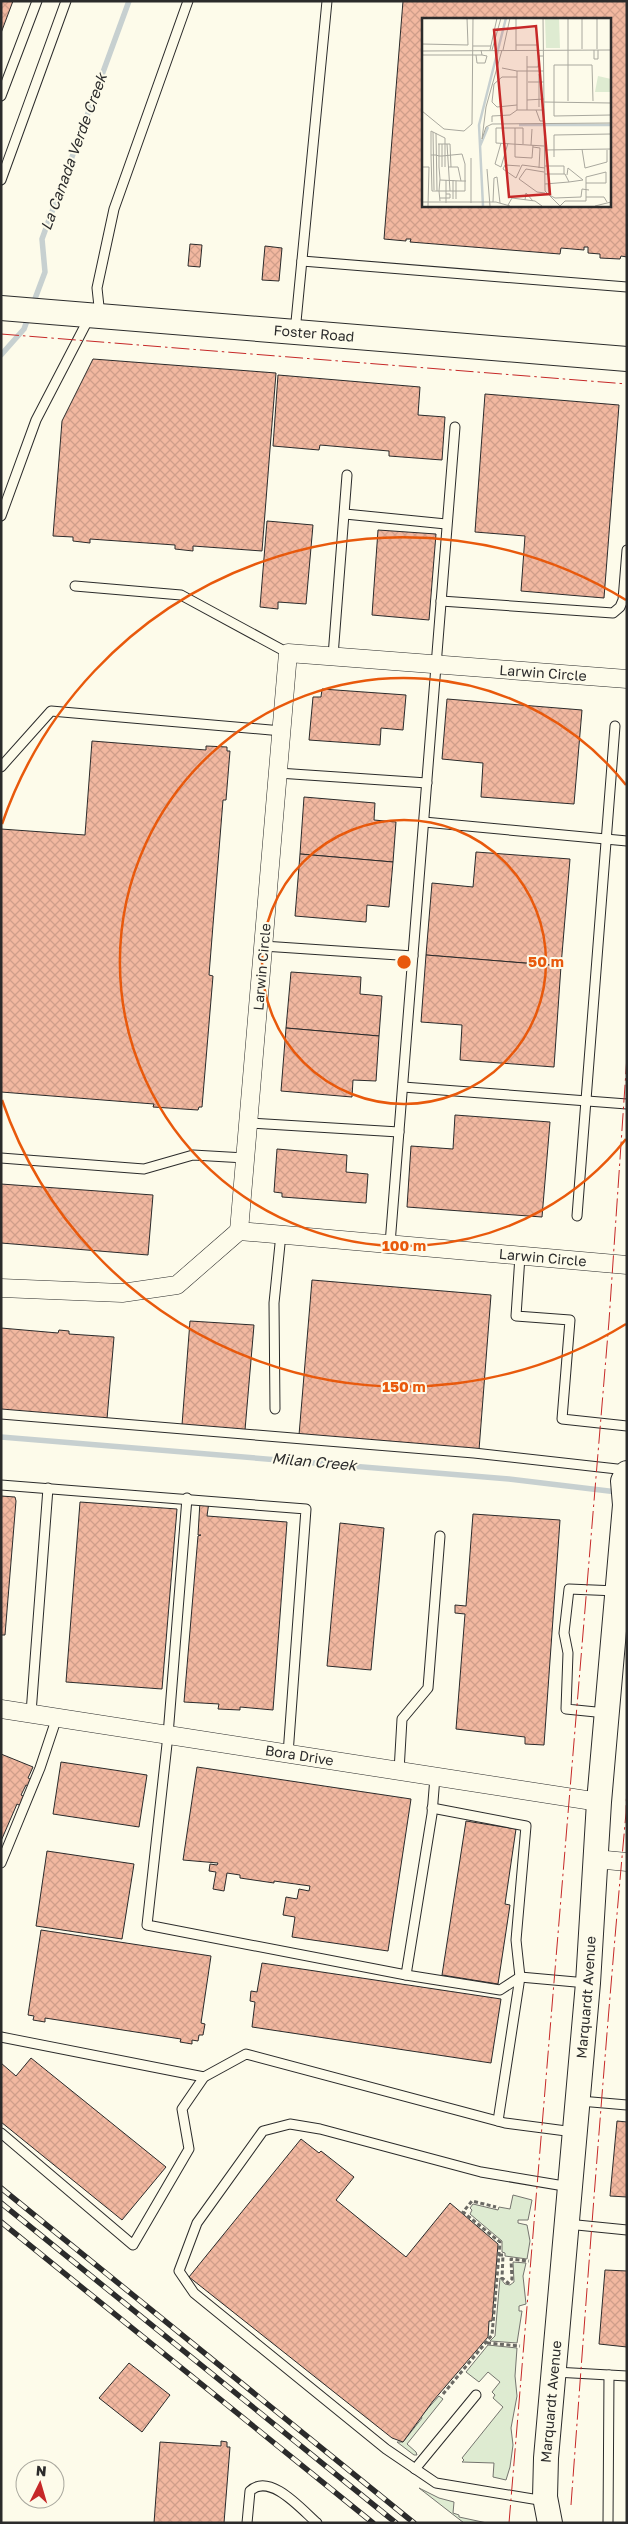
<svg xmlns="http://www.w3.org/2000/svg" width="628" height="2524" font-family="'Golos Text',sans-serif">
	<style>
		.grass { fill: #deebd1; stroke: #74746e }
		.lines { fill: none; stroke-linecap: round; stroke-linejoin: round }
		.stream { stroke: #c7d0d0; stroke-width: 5.5 }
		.building { fill: url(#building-cross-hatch); stroke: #2b2b2b; fill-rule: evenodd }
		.lane-casing { stroke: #2b2b2b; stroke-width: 11 }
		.street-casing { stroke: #2b2b2b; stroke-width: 19 }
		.secondary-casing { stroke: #2b2b2b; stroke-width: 26 }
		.path { stroke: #6a6964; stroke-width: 3; stroke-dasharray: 4 2.5; stroke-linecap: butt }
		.lane { stroke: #fdfbea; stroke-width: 9 }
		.street { stroke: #fdfbea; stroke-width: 18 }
		.secondary { stroke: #fdfbea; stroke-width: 24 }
		.rail-casing { stroke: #2b2b2b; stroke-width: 5.5 }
		.rail { stroke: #fdfbea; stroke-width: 4; stroke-dasharray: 11; stroke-linecap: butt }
		.power { stroke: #c62828; stroke-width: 1; stroke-dasharray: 18 4 2.5 4; stroke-linecap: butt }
		.ring { fill: none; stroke: #e8590c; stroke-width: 2.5 }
		.labels { text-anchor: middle; stroke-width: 4; stroke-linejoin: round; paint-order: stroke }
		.street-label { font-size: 14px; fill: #2b2b2b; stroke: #fdfbea }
		.water-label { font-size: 15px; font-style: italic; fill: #2b2b2b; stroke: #fdfbea }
		.inset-river { fill: none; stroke: #c7d0d0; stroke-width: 2.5 }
		.inset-road { fill: none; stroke: #a9a89e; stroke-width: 1 }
		.view { fill: #c62828; fill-opacity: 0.15; stroke: #c62828; stroke-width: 2.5 }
		.inset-edge { fill: none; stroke: #2b2b2b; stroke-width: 2.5 }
		.centre { fill: #e8590c; stroke: #fdfbea; stroke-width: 2.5 }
		.ring-label { font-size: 15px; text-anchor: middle; font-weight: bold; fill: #e8590c; stroke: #fdfbea; stroke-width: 4; stroke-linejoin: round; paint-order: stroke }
	</style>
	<defs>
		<pattern id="building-cross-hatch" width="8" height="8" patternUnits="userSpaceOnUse" patternTransform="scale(1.25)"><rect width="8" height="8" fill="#f2b8a0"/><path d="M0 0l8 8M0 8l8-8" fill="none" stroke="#d09e8a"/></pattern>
	</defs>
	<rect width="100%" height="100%" fill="#fdfbea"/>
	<g class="grass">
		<polygon points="513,2195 532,2200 528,2220 518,2220 518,2223 527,2225 530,2241 527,2259 505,2256 505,2253 502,2252 502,2241 470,2214 472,2210 470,2208 473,2204 498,2210 499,2207 510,2209"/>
		<polygon points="513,2262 526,2263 523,2276 526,2304 519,2306 519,2311 522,2311 517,2343 490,2341 495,2336 500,2278 505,2284 510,2285 514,2282"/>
		<polygon points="488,2345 517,2348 515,2376 517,2396 511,2428 513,2445 510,2467 506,2480 493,2477 494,2463 462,2462 464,2460 462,2458 503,2407 493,2398 495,2395 492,2392 500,2382 488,2372 479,2382 466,2372"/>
		<polygon points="439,2396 443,2399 407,2444 416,2452 417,2455 414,2455 397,2442 403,2442 422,2418 421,2416"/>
		<polygon points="419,2488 439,2498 454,2502 453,2513 459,2515 459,2517 487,2523 464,2523"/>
	</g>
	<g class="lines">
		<g class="stream">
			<polyline points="33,304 45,272 42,239 129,1"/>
			<polyline points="1,355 24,329 29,315"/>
			<polyline points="1,1437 509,1479 617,1492"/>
		</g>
	</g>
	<g class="building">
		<polygon points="1,1 13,1 1,33"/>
		<path d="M403 1H627V257L621 256 620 259 600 258V254L588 253V247H584V250L561 248 560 254 410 242 411 239H406V241L384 239ZM423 19H609V205H423Z"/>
		<polygon points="190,244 202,245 200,267 188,266"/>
		<polygon points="265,246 282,248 279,281 262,280"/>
		<polygon points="93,359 276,373 262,551 193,546 193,551 175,549 175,545 90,539 90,543 73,541 73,537 53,536 62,421"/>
		<polygon points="278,375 420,387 418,415 445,417 442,460 389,456 389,451 320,445 319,450 273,446"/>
		<polygon points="485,394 619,405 604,598 521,591 525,536 475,532"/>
		<polygon points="267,521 313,525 306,604 278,602 278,609 260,607"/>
		<polygon points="378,530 436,534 429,620 372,615"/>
		<polygon points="322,689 406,695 403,730 381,728 380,745 309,740 313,697 321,697"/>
		<polygon points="447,699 582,710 574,804 481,797 483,763 442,759"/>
		<polygon points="92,741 206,750 206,746 227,747 227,751 230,751 226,800 223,800 209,975 213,976 202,1107 199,1107 198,1110 153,1107 154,1104 1,1092 1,829 85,835"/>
		<polygon points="304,797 375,803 374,820 396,822 393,862 300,854"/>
		<polygon points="476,852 570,859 561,966 426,955 432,883 473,887"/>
		<polygon points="300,854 393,862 389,907 367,905 366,922 295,916"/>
		<polygon points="426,955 561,966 554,1067 460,1060 462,1025 421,1022"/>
		<polygon points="291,972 361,977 360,994 382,996 379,1036 286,1028"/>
		<polygon points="286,1028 379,1036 376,1081 353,1080 352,1097 281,1091"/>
		<polygon points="455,1115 550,1122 542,1217 407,1207 411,1146 453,1149"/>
		<polygon points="277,1149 347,1155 346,1172 368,1174 366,1203 282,1197 282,1193 274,1192"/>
		<polygon points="1,1184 153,1195 148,1255 1,1243"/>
		<polygon points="312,1280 491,1295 479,1450 299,1435"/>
		<polygon points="190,1321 254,1325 245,1430 182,1425"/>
		<polygon points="1,1328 58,1333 59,1330 69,1331 69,1334 114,1337 107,1419 1,1411"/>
		<polygon points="1,1496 15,1497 16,1501 5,1635 1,1635"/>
		<polygon points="200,1501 209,1502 207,1516 287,1522 273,1710 240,1707 240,1710 218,1709 219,1704 184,1702 198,1536 201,1535 198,1535"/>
		<polygon points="80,1502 177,1509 162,1689 66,1682"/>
		<polygon points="473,1514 560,1520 544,1745 525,1744 525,1737 456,1729 465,1614 455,1613 455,1605 466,1606"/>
		<polygon points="340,1523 384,1528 371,1670 327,1666"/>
		<polygon points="1,1754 33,1767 28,1778 32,1780 29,1786 26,1785 21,1795 25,1797 21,1806 17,1804 1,1841"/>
		<polygon points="61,1762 147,1775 139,1827 53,1814"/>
		<polygon points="197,1767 411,1799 388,1951 292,1937 295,1917 283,1915 286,1897 297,1899 299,1889 309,1891 310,1886 274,1881 274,1883 240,1878 240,1875 227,1873 224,1891 213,1889 216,1872 209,1871 210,1864 217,1865 218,1863 183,1860"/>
		<polygon points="466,1821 516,1829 505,1904 510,1905 498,1984 442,1975"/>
		<polygon points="47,1851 134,1864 122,1939 36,1926"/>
		<polygon points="41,1930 211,1956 201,2023 205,2024 203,2035 199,2035 198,2041 192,2040 192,2044 180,2042 181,2039 45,2018 45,2022 33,2020 34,2016 28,2015"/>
		<polygon points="262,1963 501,1999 491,2063 252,2027 255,2002 250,2001 251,1991 257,1992"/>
		<polygon points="31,2058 166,2167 122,2220 1,2122 1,2063 16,2076"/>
		<polygon points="617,2121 627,2122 627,2197 610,2196"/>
		<polygon points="301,2139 319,2153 321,2151 354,2177 336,2200 406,2257 450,2203 498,2244 492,2321 489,2321 488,2337 433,2401 403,2442 392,2438 189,2277"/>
		<polygon points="605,2270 627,2271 627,2347 599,2344"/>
		<polygon points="129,2363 170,2395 142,2432 99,2398"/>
		<polygon points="221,2441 227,2442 227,2447 230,2447 224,2523 154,2523 160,2442 221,2446"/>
	</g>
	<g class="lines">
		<g class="lane-casing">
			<g id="lane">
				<polyline points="1,96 37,1"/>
				<polyline points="1,180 66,1"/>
				<polyline points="302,261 627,287"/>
				<polyline points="100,316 97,288 114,209 188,1"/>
				<polyline points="295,332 327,1"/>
				<polyline points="345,514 446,524"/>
				<polyline points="1,516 36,420 89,318"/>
				<polyline points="75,586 181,595 288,653"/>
				<polyline points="441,601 613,613 620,607 623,600 627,550"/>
				<polyline points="333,656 347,475"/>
				<polyline points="1,767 51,711 282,731"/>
				<polyline points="278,773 427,783"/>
				<polyline points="424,822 627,841"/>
				<polyline points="263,946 413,956"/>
				<polyline points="403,1087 627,1104"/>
				<polyline points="248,1123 399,1132"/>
				<polyline points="1,1158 144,1169 193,1155 245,1158"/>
				<polyline points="577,1216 615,726"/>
				<polyline points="390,1244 455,427"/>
				<polyline points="520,1256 516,1316 570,1320 562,1419 627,1426"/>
				<polyline points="275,1409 274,1303 281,1234"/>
				<polyline points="1,1414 474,1453 626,1470"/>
				<polyline points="1,1485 306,1509 288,1754"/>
				<polyline points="187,1498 168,1735 147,1925 406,1975 432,1814 435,1777"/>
				<polyline points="31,1713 48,1488"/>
				<polyline points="606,1713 566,1709 568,1653 564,1633 569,1589 617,1591"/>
				<polyline points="399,1771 402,1719 428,1688 440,1536"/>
				<polyline points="432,1808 526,1826 516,1940 520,1977 498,2121"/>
				<polyline points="1,1863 40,1768 57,1717"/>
				<polyline points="406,1975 500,1990 520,1977 587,1983"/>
				<polyline points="1,2037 204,2077"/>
				<polyline points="580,2101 627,2105"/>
				<polyline points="1,2133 133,2245 189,2149 182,2109 204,2077 246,2054 505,2123 574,2132"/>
				<polyline points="567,2224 627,2230"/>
				<polyline points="555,2372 627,2376"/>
				<polyline points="415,2469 476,2395"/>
				<polyline points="545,2501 436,2483 386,2449 194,2293 179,2271 197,2223 263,2131 290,2124 320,2129 481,2172 570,2187"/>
				<path d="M247 2523 250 2491C270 2472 302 2510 317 2523"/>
				<polyline points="608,2523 609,2375"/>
			</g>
		</g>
		<g class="street-casing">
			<g id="street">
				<path id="s1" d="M627 679 288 653 239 1231 627 1265"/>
				<polyline points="1,1288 122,1293 177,1285 239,1231"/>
				<path id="s2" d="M1 1709 599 1802"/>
				<polyline points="595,1859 627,1862"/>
			</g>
		</g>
		<g class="secondary-casing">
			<g id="secondary">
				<path id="s3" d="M1 308 627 359"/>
				<path id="s4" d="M550 2523 545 2497 546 2458 588 1983 599 1802 625 1505 623 1481 627 1473"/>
			</g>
		</g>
		<g class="path">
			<polyline points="499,2255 503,2255 502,2278 508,2283 512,2279 511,2259 529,2261"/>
			<polyline points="487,2343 520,2346"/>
			<polyline points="443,2394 492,2335 500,2242 463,2212 472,2201 496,2207"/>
		</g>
		<use href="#lane" class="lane"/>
		<use href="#street" class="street"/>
		<use href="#secondary" class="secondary"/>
		<g class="rail-casing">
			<g id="rail">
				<polyline points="1,2188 414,2523"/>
				<polyline points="1,2203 396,2523"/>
				<polyline points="1,2222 373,2523"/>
			</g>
		</g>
		<use href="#rail" class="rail"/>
		<g class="power">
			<polyline points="1,334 627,384"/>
			<path d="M571 2505C588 2274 605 2043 626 1813L627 1772"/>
			<polyline points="509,2523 609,1321 627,1056"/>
		</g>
	</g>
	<g class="ring">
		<circle cx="404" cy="962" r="142"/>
		<path d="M626 1139A284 284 0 1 1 626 785"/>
		<path d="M626 1324A425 425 0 0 1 2 1100M2 824A425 425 0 0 1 626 600"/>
	</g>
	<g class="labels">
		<g class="street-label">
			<text dy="5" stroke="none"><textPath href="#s3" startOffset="314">Foster Road</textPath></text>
			<text transform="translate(543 673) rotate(4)" y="5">Larwin Circle</text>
			<text transform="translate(262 967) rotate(-85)" y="5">Larwin Circle</text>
			<text dy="5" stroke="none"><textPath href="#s1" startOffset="1225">Larwin Circle</textPath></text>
			<text dy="5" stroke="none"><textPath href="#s2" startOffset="302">Bora Drive</textPath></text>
			<text dy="5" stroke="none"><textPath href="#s4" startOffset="528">Marquardt Avenue</textPath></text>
			<text dy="5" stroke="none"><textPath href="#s4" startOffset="122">Marquardt Avenue</textPath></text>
		</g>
		<g class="water-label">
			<text transform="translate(74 152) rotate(-70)" y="5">La Canada Verde Creek</text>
			<text transform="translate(314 1462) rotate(5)" y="5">Milan Creek</text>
		</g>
	</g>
	<g transform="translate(422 18)">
		<rect width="189" height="189" fill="#fdfbea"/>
		<path d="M176 58 189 61V74H173Z" fill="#deebd1"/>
		<path d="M123 0H137L138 30H124Z" fill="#deebd1"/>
		<path class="inset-river" d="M97 107H189M58 128 66 109M61 188 57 107 84 0"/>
		<path class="inset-road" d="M121 0 123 173 138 188M146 0V83M160 0V31M175 0V31M0 26 46 27 45 0M94 27H116M51 28H69M68 32 75 0M70 32 79 0M80 32 64 89 60 121 64 109 70 106 189 105M81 32 88 0M94 32V0M172 32V41H176V32M0 33 189 32M0 37H60L59 32M54 37 55 45H63L65 38 60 37M105 38V92M105 49H116L117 38H121M80 50 95 53M122 53H95V92H122M117 56V89M95 59H80L72 66 70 84 75 89 95 87M106 64H122M105 82 122 81M171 83 170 47H132V98L189 97M122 84 189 85M114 92 118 103H122M0 93 22 111 42 113 50 106 51 0M70 104V98L88 97 95 92M93 110V139L110 140 111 127M11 114 12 172M14 115 15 173M79 125 73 146 79 149 86 125M16 126H28L29 149M17 126V149L18 161 17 173H10L9 137H14L17 138H20L40 136 43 146V173H24V162M20 126V149M25 126 28 173M101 126V110H74V125L122 128M109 127 110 111M111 129 118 130 117 150M160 131 163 150 185 144V132M122 132 189 131M9 137V113L23 120V149M132 139V117L189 116M98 148 83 147 81 151 94 160 100 147 123 150M123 148H142V156M0 149H7L6 188M26 149H36L39 163H44M65 151 68 188M122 154 104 151 97 161 115 174 123 175M123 156H143L147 164 161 162 146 150 145 157M18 162 39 163M31 162V181M123 166 147 164M126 166 127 177 133 180 159 179 160 171 167 172M164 179H182L185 184M18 180H28V176H24M34 181V163M103 182 104 175 111 183M18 183 17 173H24V185M0 184H74L88 188M71 184 72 160 75 159 78 185M49 185V140M86 187 90 180 113 183 120 188M138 188 143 183H164V165H184V154L164 159V165M173 188 189 184"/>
		<path class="view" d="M114 8 128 176 87 179 72 12Z"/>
		<rect width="189" height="189" class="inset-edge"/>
	</g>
	<circle cx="404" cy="962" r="8" class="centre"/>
	<g class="ring-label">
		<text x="546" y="967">50 m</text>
		<text x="404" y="1251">100 m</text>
		<text x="404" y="1392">150 m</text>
	</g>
	<rect width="628" height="2524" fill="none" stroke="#2b2b2b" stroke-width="5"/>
	<g transform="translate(40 2484) rotate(5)"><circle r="24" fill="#fdfbea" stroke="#a9a89e"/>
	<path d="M0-4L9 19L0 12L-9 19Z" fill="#c62828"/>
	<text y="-8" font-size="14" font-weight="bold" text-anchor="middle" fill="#2b2b2b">N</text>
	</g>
</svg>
